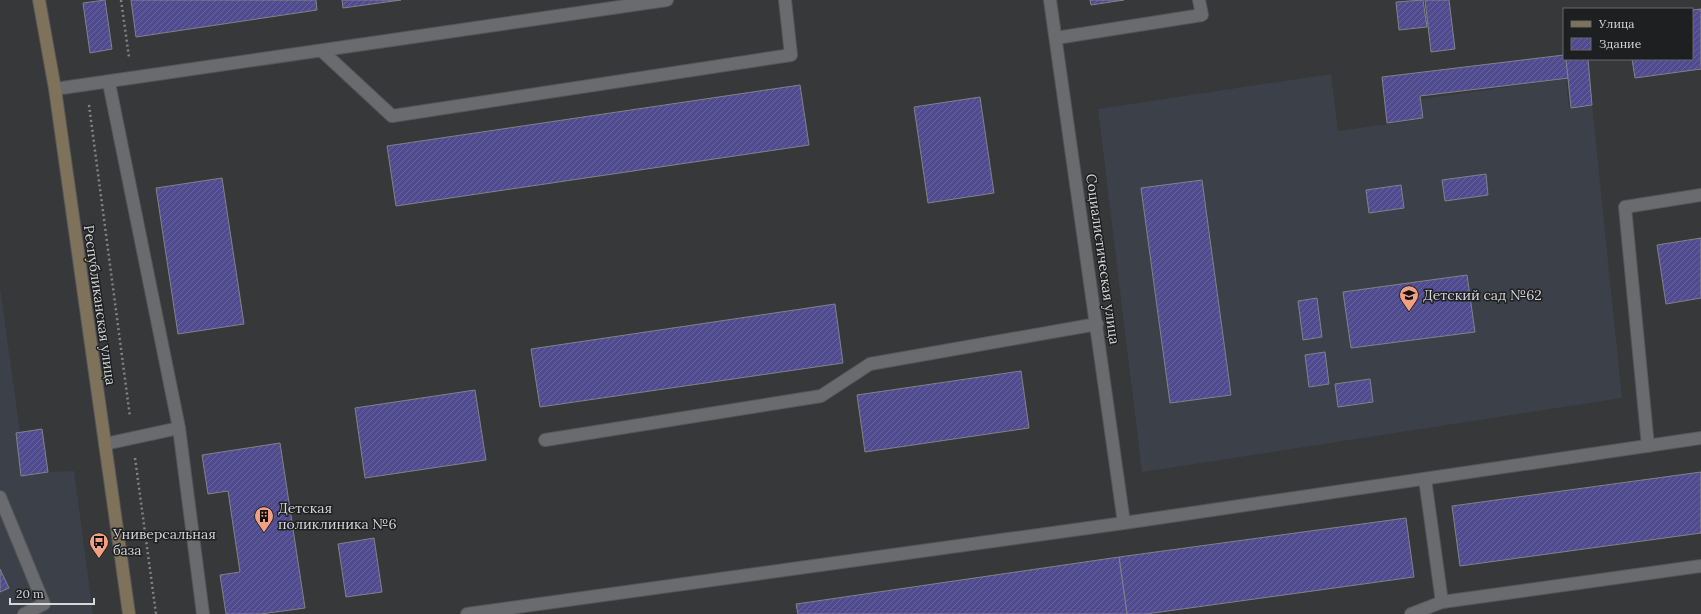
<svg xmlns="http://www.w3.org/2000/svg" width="1701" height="614" font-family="Lora,serif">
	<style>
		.built { fill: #3c4149 }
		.building { fill: url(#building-hatch); stroke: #828285 }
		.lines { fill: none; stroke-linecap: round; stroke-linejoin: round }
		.lane-casing { stroke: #555658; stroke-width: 14 }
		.street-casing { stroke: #555658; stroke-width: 14 }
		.secondary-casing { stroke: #555658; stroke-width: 14 }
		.path { stroke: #828485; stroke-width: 2.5; stroke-dasharray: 2 3; stroke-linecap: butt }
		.lane { stroke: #6a6b6e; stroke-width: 12 }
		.street { stroke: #6a6b6e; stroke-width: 12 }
		.secondary { stroke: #7e735a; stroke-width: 12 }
		.labels { text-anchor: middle; stroke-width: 3; stroke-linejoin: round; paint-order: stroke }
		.street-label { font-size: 14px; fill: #d6d7d8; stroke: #1e1f20 }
		.poi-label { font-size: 14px; fill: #d6d7d8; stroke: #1e1f20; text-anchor: start }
	</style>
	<defs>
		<pattern id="building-hatch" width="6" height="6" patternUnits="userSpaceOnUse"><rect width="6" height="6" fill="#504b8f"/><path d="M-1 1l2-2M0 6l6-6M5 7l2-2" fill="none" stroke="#68649e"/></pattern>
	</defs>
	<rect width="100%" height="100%" fill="#36383a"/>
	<g class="built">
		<polygon points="1331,74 1338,131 1424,119 1421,99 1566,79 1569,108 1592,105 1622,398 1142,472 1098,109"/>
		<polygon points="0,288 20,432 42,429 48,472 74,471 93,614 0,614"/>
	</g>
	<g class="building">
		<polygon points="105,0 112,49 90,53 83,3"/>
		<polygon points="131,0 316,0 317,10 136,37"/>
		<polygon points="342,0 401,0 343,8"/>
		<polygon points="1090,0 1124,0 1091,5"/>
		<polygon points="1423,0 1427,27 1399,30 1396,2"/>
		<polygon points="1425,0 1449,0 1455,49 1431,52"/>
		<polygon points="1701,9 1701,69 1635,78 1632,59 1692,59 1692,10"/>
		<polygon points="1564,55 1564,59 1566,59 1569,78 1420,96 1423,118 1387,123 1382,77"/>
		<polygon points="1566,59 1588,59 1592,105 1571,108"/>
		<polygon points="800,85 809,145 396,206 387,146"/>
		<polygon points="980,97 994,193 928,203 914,107"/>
		<polygon points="1486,174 1488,195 1445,201 1442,180"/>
		<polygon points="222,178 244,324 178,334 156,188"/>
		<polygon points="1202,180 1231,395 1170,403 1141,188"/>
		<polygon points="1401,185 1404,208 1369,213 1366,190"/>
		<polygon points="1701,238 1701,298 1666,304 1657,245"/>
		<polygon points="1467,275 1475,332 1351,348 1343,292"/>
		<polygon points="1317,298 1322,337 1303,340 1298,301"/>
		<polygon points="835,304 843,363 540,407 531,349"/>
		<polygon points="1325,352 1329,384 1309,387 1305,355"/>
		<polygon points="1021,371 1029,428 865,452 857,395"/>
		<polygon points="1370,379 1373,402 1338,407 1335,384"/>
		<polygon points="475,390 486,460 365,478 355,408"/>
		<polygon points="42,429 48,472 21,476 16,433"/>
		<polygon points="280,443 305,608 261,614 226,614 220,575 240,572 228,491 208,494 202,455"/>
		<polygon points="1701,472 1701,533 1460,566 1452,506"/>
		<polygon points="1406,518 1414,577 1146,614 1127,614 1119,557"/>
		<polygon points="374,538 382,592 346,597 338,544"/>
		<polygon points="1119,557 1127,614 798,614 796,604"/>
		<polygon points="0,569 9,588 0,592"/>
	</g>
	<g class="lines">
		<g class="lane-casing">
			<g id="lane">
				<polyline points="1056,38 1202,15 1199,0"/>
				<polyline points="322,51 392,116 791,55 785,0"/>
				<polyline points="109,83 179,428 203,614"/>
				<polyline points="55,89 667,0"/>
				<polyline points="545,440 821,396 870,364 1097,324"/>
				<polyline points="105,444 179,428"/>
				<polyline points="1648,446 1625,207 1701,195"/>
				<polyline points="1425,479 1442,602 1701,566"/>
				<polyline points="0,497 44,604 24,614"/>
				<polyline points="467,614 1124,523 1701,438"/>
				<polyline points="1411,614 1442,602"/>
			</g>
		</g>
		<g class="street-casing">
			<polyline id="street" points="1050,0 1124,523"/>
		</g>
		<g class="secondary-casing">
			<polyline id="secondary" points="39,0 55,89 129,614"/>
		</g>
		<g class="path">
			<polyline points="121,0 129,57"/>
			<polyline points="89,105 130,417"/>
			<polyline points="135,458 156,614"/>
		</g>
		<use href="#lane" class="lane"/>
		<use href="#street" class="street"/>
		<use href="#secondary" class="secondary"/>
	</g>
	<defs>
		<g id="school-pin" transform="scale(1)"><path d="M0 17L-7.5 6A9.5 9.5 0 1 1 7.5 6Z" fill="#f3a082" stroke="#1e1f20"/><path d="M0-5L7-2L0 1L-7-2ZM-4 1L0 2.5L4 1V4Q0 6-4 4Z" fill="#111"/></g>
		<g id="building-pin" transform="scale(1)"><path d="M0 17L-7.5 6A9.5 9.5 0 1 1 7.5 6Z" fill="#f3a082" stroke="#1e1f20"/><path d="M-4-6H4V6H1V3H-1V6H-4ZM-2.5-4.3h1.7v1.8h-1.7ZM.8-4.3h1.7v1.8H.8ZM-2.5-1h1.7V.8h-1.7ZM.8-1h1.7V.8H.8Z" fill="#111"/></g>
		<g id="bus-pin" transform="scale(1)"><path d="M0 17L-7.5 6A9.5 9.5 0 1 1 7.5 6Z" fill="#f3a082" stroke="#1e1f20"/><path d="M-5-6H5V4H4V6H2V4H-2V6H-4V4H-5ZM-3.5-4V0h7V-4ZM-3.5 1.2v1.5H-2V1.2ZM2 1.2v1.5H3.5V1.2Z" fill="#111"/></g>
	</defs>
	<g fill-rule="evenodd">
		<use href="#school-pin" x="1409" y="295"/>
		<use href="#building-pin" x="264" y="516"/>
		<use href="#bus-pin" x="99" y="542"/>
	</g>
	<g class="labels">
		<g class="street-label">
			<text transform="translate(1103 259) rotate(82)" y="5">Социалистическая улица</text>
			<text transform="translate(100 305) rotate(82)" y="5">Республиканская улица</text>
		</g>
		<g class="poi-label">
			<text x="1423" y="300">Детский сад №62</text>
			<text x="278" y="513">Детская<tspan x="278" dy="16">поликлиника №6</tspan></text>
			<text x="113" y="539">Универсальная<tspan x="113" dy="16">база</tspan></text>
		</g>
	</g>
	<rect x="1563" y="8" width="130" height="52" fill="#1e1f20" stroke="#68696a"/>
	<rect x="1571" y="21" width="20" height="6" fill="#7e735a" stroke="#68696a"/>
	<text x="1599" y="28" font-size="12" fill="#d6d7d8">Улица</text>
	<rect x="1571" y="38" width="20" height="12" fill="url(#building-hatch)" stroke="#68696a"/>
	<text x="1599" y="48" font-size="12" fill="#d6d7d8">Здание</text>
	<path d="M10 598v6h84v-6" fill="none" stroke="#d6d7d8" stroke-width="2"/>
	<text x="16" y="598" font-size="12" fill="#d6d7d8" stroke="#1e1f20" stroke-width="3" paint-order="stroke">20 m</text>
</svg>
